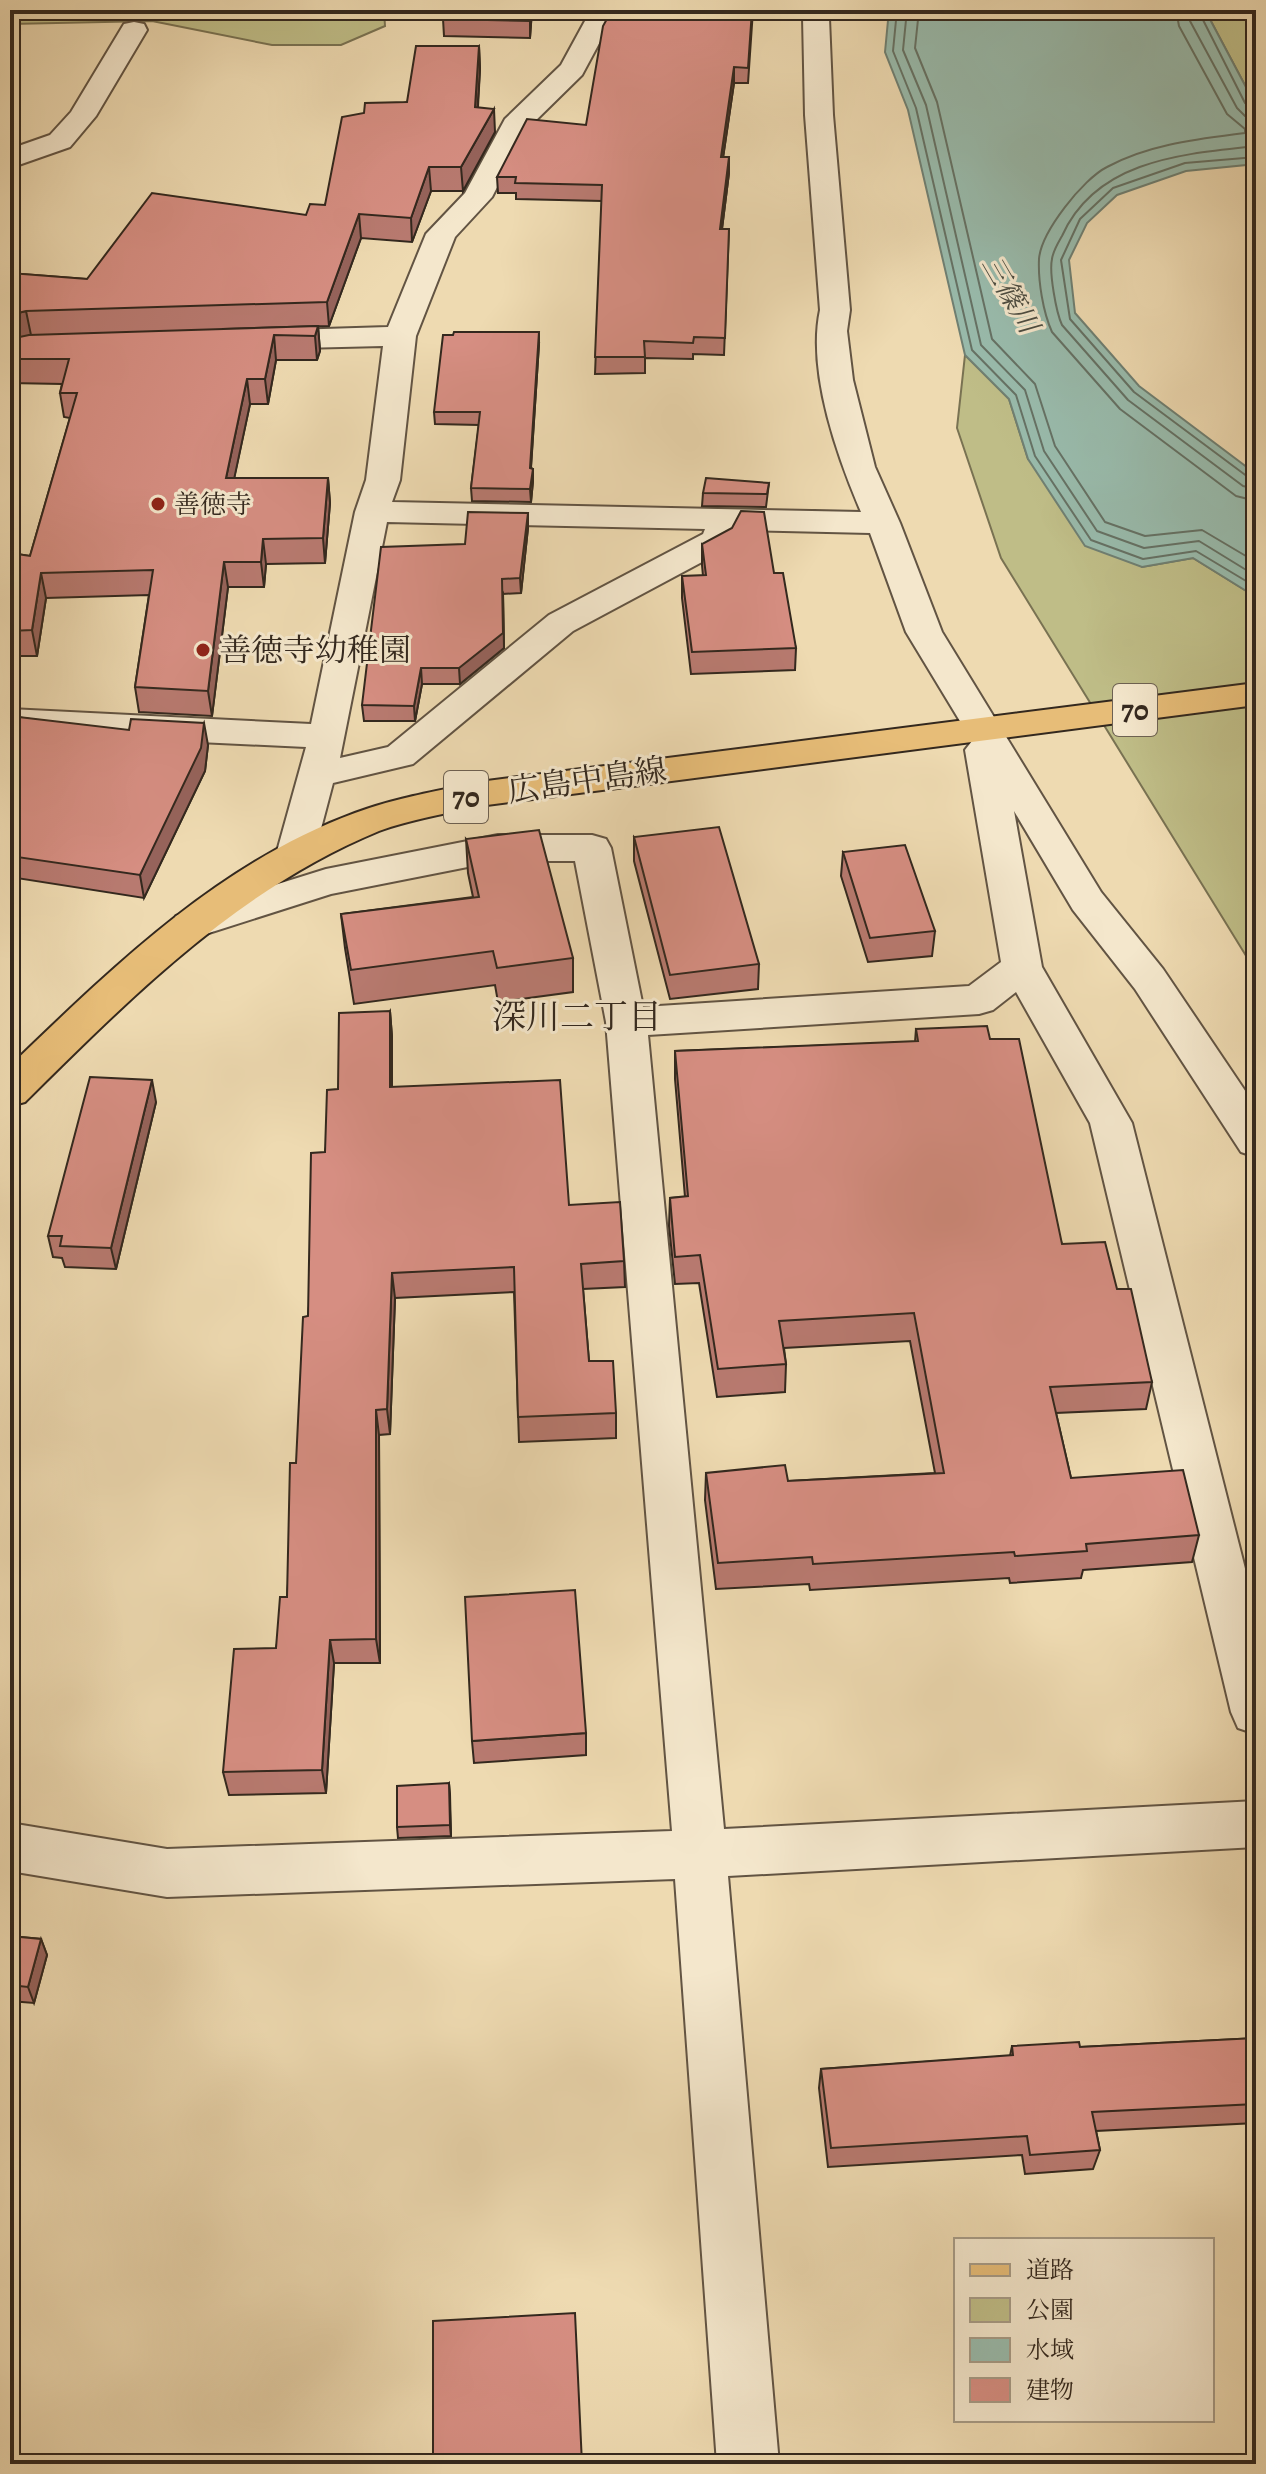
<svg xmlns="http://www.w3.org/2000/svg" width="1266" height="2474" font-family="Alegreya,'Noto Serif JP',serif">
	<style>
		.green { fill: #bfbd87; stroke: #797252; stroke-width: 2 }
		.water { fill: #99bbac; stroke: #708073; stroke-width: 2 }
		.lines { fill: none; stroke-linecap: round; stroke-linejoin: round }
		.shore { stroke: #667265; stroke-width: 2 }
		.minor-casing { stroke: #625443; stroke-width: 4 }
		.major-casing { stroke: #33281e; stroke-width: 4 }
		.minor { fill: #f4e7cc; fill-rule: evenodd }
		.major { fill: #e7bd78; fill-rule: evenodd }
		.wall { fill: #b87a70; stroke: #33281e; stroke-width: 2 }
		.shaded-wall { fill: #96635b; stroke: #33281e; stroke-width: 2 }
		.building { fill: #d68e82; stroke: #33281e; stroke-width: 2 }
		.poi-dot { fill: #8f2418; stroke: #f4e7cc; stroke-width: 3 }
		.labels { text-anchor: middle; stroke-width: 6; stroke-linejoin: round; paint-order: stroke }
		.far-poi-label { font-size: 26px; fill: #33281e; stroke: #f4e7cc; text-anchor: start }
		.far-water-label { font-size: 28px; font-style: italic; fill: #4c4d42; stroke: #f4e7cc }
		.shield { fill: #f4e7cc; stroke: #6d6152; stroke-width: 2 }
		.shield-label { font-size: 30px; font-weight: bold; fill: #33281e }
		.poi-label { font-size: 32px; fill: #33281e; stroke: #f4e7cc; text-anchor: start }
		.street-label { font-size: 32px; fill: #33281e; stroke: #f4e7cc }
		.neighbourhood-label { font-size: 34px; fill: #33281e; stroke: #f4e7cc }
	</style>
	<rect width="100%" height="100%" fill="#eedab1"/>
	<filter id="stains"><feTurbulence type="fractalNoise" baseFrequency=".0025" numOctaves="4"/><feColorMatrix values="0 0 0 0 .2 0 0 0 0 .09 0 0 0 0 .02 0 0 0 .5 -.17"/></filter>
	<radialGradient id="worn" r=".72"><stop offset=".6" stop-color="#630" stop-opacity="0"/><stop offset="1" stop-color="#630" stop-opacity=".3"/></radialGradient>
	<g class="green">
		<polygon points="10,10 384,10 385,26 341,45 272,45 152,21 10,24"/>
		<polygon points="1205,10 1256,10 1256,106"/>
		<polygon points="965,355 1009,399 1028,459 1142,567 1193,558 1256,597 1256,972 1001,558 957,428"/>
	</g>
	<polygon class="water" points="889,10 1205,10 1256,106 1256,164 1186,171 1117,195 1087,223 1069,260 1075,313 1139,386 1256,474 1256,597 1193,558 1142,567 1085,546 1028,459 1009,399 965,355 908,110 885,52"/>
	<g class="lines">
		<g class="shore">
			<polyline points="897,10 893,51 916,108 972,350 1016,395 1035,456 1091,540 1143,559 1196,551 1256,587"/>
			<polyline points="907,10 903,50 926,105 981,345 1025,390 1044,451 1097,531 1144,548 1199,541 1256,576"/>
			<polyline points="919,10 915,48 937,102 992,339 1035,384 1055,446 1105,522 1145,536 1202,530 1256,562"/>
			<path d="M1176 10 1179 26 1227 114 1245 129V133C1199 139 1149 144 1107 167 1083 179 1041 232 1039 259 1038 281 1043 312 1052 332L1120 409 1236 496 1256 501"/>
			<polyline points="1188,10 1190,21 1237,108 1245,116 1256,117"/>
			<polyline points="1198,10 1245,103 1256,107"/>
			<path d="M1256 146C1182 154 1096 160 1062 236 1058 243 1053 251 1052 259 1049 272 1056 312 1062 325L1128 400 1243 486 1256 489"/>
			<polyline points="1256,157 1185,163 1113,188 1080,219 1061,260 1070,319 1134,392 1248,477 1256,479"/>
		</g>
		<g class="minor-casing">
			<g id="minor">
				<path d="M591 10H617L582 75 527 129 492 197 455 237 416 336 400 480 392 502 861 512C837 456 807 371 820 310L805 115 803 17 808 10H835L829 18 833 115 850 310 847 331 853 380 875 467 900 523 942 632 1101 892 1163 969 1256 1107V1157L1241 1152 1135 989 1073 910 1014 811 1042 967 1132 1123 1256 1612V1734L1238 1728 1231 1712 1090 1123 1016 992 993 1010 979 1014 648 1035 724 1829 1256 1801V1847L728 1876 779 2464H717L675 1879 167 1897 10 1871V1823L167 1849 672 1831 606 1022 575 861H498L331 894 190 939 176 936 170 926 176 916 326 869 498 835H592L606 839 611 848 643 1007 969 986 1001 962 965 750 972 741 906 632 870 533 738 530 730 547 573 631 413 764 333 783 314 855 309 864 295 868 281 864 276 855 306 747 10 733V709L311 724 355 512 366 480 383 346 259 349 248 347 243 340 248 333 259 331 388 327 426 234 465 193 505 119 561 65ZM387 522 705 529 703 534 549 615 388 747 340 758Z"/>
				<polygon points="134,22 144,24 147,30 96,116 70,147 10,168 10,149 50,135 71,112 124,24"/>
			</g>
		</g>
		<g class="major-casing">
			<path id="major" d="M1256 683V705L479 806C446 814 411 819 379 831 238 889 131 997 25 1102L10 1106V1066C113 967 219 863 355 813 395 798 438 791 479 782Z"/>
		</g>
		<use href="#minor" class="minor"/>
		<use href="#major" class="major"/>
	</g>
	<g class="wall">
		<polygon points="532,10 530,38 444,36 443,19"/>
		<polygon points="753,10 748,83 734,83 723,157 729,157 729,173 722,229 729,229 724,355 693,354 693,359 645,358 645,373 595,374 602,201 516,199 516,193 498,193 497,177 586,125"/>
		<polygon points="479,46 480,69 478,107 495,132 463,191 431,191 412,242 361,238 329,326 222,329 318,326 320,351 317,360 276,360 268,404 250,404 234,478 328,478 330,503 325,563 266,564 264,587 228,587 212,716 139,712 135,687 149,595 46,598 37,656 10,656 10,553 30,556 70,418 64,417 60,393 62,384 10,383 10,273 87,279 306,215 325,205 364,113 407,102"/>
		<polygon points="539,344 531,468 533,469 533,481 531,502 472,501 471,488 479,425 435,424 434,412"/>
		<polygon points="769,483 766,507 702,506 703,493"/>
		<polygon points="528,528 521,593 503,594 504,648 460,684 422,684 415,721 364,721 362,705 465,544"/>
		<polygon points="702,544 774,573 796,648 795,670 691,674 682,598 682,576 703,576 702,565"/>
		<polygon points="10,716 208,745 205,771 144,898 10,877"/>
		<polygon points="634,837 759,964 758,989 670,999 634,861"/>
		<polygon points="466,839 573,958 573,992 498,1002 495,985 354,1004 345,948 341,914 473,897 468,873"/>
		<polygon points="843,852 935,931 932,956 868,962 841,876"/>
		<polygon points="390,1011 392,1037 392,1087 569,1205 624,1261 625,1287 583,1289 589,1361 616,1413 616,1438 519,1442 514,1292 395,1298 390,1434 379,1435 380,1663 334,1663 326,1793 229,1795 223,1772 276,1648 287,1597 308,1316 325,1152 338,1089"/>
		<polygon points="916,1029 990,1039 1062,1244 1117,1289 1152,1382 1146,1409 1056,1413 1071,1478 1199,1535 1192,1562 1083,1570 1081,1578 1010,1583 1009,1578 810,1590 809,1584 716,1589 705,1500 706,1473 788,1481 935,1473 910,1341 784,1348 786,1364 785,1392 717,1397 699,1283 675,1284 669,1226 670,1198 685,1197 675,1079 675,1051 915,1042"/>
		<polygon points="156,1102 116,1269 65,1267 62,1258 53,1257 48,1236"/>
		<polygon points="586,1733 586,1755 474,1763 472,1741"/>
		<polygon points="449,1783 451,1836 398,1838 397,1827"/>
		<polygon points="10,1936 41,1939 47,1955 34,2003 10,2001"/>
		<polygon points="1256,2038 1256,2123 1096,2131 1100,2150 1093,2169 1025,2174 1022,2155 828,2167 819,2088 821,2069 1010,2056 1012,2046 1080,2047"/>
	</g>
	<g class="shaded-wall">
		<polygon points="530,10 532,10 530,38"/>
		<polygon points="479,46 480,69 476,130 475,107"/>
		<polygon points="734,67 734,83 721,172 721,157"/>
		<polygon points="494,109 495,132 463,191 461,167"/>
		<polygon points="729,157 729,173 720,245 720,229"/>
		<polygon points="429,167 431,191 412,242 411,218"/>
		<polygon points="359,214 361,238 329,326 327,302"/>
		<polygon points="26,311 31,335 10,341 10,315"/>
		<polygon points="318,326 320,351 317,360 315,336"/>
		<polygon points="539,332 539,344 530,481 530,468"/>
		<polygon points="274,335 276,360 268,404 265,379"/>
		<polygon points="247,379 250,404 229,503 226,478"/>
		<polygon points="533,469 533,481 531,502 530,489"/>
		<polygon points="328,478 330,503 325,563 323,538"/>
		<polygon points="528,513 528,528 521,593 520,578"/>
		<polygon points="263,539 266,564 264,587 261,562"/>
		<polygon points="224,562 228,587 212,716 208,691"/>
		<polygon points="41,573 46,598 37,656 32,630"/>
		<polygon points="503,594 504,648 460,684 459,668"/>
		<polygon points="421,668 422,684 415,721 414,706"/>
		<polygon points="204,723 208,745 205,771 144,898 140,875"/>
		<polygon points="390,1011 392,1037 392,1113 390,1087"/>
		<polygon points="152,1080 156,1102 116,1269 111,1248"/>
		<polygon points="392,1273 395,1298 390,1434 387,1409"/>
		<polygon points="376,1410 379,1435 380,1663 376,1639"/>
		<polygon points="330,1640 334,1663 326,1793 322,1770"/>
		<polygon points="449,1783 450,1794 451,1836 450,1825"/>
		<polygon points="41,1939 47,1955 34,2003 28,1987"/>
	</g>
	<g class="building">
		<polygon points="445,10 530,10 530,21 443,19"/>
		<polygon points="612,10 752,10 748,68 734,67 721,157 729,157 720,229 729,229 725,338 694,337 693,343 644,341 645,357 595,357 602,185 515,183 516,177 497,177 527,119 586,125 603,26"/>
		<polygon points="416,46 479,46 475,107 494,109 461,167 429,167 411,218 359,214 327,302 26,311 10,315 10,273 87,279 152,193 306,215 310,204 325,205 342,117 364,113 365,103 407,102"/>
		<polygon points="318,326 315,336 274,335 265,379 247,379 226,478 328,478 323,538 263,539 261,562 224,562 208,691 135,687 153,570 41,573 32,630 10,631 10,553 30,556 77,393 60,393 69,359 10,359 10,339 29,335"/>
		<polygon points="454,332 539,332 530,468 533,469 530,489 471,488 480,412 434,412 443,335 453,335"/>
		<polygon points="706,478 769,483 767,494 703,493"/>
		<polygon points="741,511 764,512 774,573 783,573 796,648 692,652 682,576 706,575 702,544 732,528"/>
		<polygon points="468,512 528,513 520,578 502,579 503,633 459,668 421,668 414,706 362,705 381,547 465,544"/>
		<polygon points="10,716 129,730 131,719 204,723 201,748 140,875 10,856"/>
		<polygon points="719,827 759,964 670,975 634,837"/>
		<polygon points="539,830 573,958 497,968 493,951 351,970 341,914 479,897 466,839"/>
		<polygon points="905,845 935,931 870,938 843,852"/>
		<polygon points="390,1011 390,1087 560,1080 569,1205 620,1202 624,1261 581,1264 589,1361 613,1361 616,1413 518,1417 514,1267 392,1273 387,1409 376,1410 376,1639 330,1640 322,1770 223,1772 234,1649 276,1648 280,1597 287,1597 290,1463 296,1463 303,1317 308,1316 311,1153 325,1152 327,1090 338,1089 339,1013"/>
		<polygon points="987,1026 990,1039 1019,1039 1062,1244 1105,1242 1117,1289 1131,1289 1152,1382 1050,1387 1071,1478 1183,1470 1199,1535 1086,1544 1087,1551 1015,1556 1014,1552 813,1564 812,1557 718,1563 706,1473 785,1465 788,1481 944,1473 914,1313 779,1321 786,1364 718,1369 700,1255 675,1257 670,1198 688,1196 675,1051 918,1041 916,1029"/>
		<polygon points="90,1077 152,1080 111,1248 60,1246 62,1236 48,1236"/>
		<polygon points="575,1590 586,1733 472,1741 465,1597"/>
		<polygon points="449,1783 450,1825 397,1827 397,1786"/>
		<polygon points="10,1936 41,1939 28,1987 10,1985"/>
		<polygon points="1256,2038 1256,2104 1092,2112 1100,2150 1030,2155 1027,2136 831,2148 821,2069 1013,2055 1012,2046 1079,2042 1080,2047"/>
		<polygon points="575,2313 582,2464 433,2464 433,2321"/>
	</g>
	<g class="poi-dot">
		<circle cx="158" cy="504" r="8"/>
		<circle cx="203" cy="650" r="8"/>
	</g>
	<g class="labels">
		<g class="far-poi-label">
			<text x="174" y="513">善徳寺</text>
		</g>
		<g class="far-water-label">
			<text transform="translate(1011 294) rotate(60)" y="10">三篠川</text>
		</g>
		<g class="shield">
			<rect x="1113" y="684" width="44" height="52" rx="6"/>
			<rect x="444" y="771" width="44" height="52" rx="6"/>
		</g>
		<g class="shield-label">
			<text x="1135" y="720">70</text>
			<text x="466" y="807">70</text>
		</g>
		<g class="poi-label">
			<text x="219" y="661">善徳寺幼稚園</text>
		</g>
		<g class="street-label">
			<text transform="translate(587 780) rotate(-8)" y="11">広島中島線</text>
		</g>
		<g class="neighbourhood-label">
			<text x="577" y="1028">深川二丁目</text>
		</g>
	</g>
	<rect width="1266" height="2474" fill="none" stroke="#eedab1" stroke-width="40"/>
	<rect x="12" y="12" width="1242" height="2450" fill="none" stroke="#33281e" stroke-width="4"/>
	<rect x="20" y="20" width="1226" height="2434" fill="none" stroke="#33281e" stroke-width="2"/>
	<rect x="954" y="2238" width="260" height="184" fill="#f4e7cc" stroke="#a79b86" stroke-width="2"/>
	<rect x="970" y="2264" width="40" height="12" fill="#e7bd78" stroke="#a79b86" stroke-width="2"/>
	<text x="1026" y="2278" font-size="24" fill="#33281e">道路</text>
	<rect x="970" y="2298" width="40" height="24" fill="#bfbd87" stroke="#a79b86" stroke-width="2"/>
	<text x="1026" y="2318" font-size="24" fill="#33281e">公園</text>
	<rect x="970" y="2338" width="40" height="24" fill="#99bbac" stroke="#a79b86" stroke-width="2"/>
	<text x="1026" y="2358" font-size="24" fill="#33281e">水域</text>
	<rect x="970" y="2378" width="40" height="24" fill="#d68e82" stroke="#a79b86" stroke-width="2"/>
	<text x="1026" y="2398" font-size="24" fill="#33281e">建物</text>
	<rect width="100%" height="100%" filter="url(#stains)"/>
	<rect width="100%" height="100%" fill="url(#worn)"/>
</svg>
